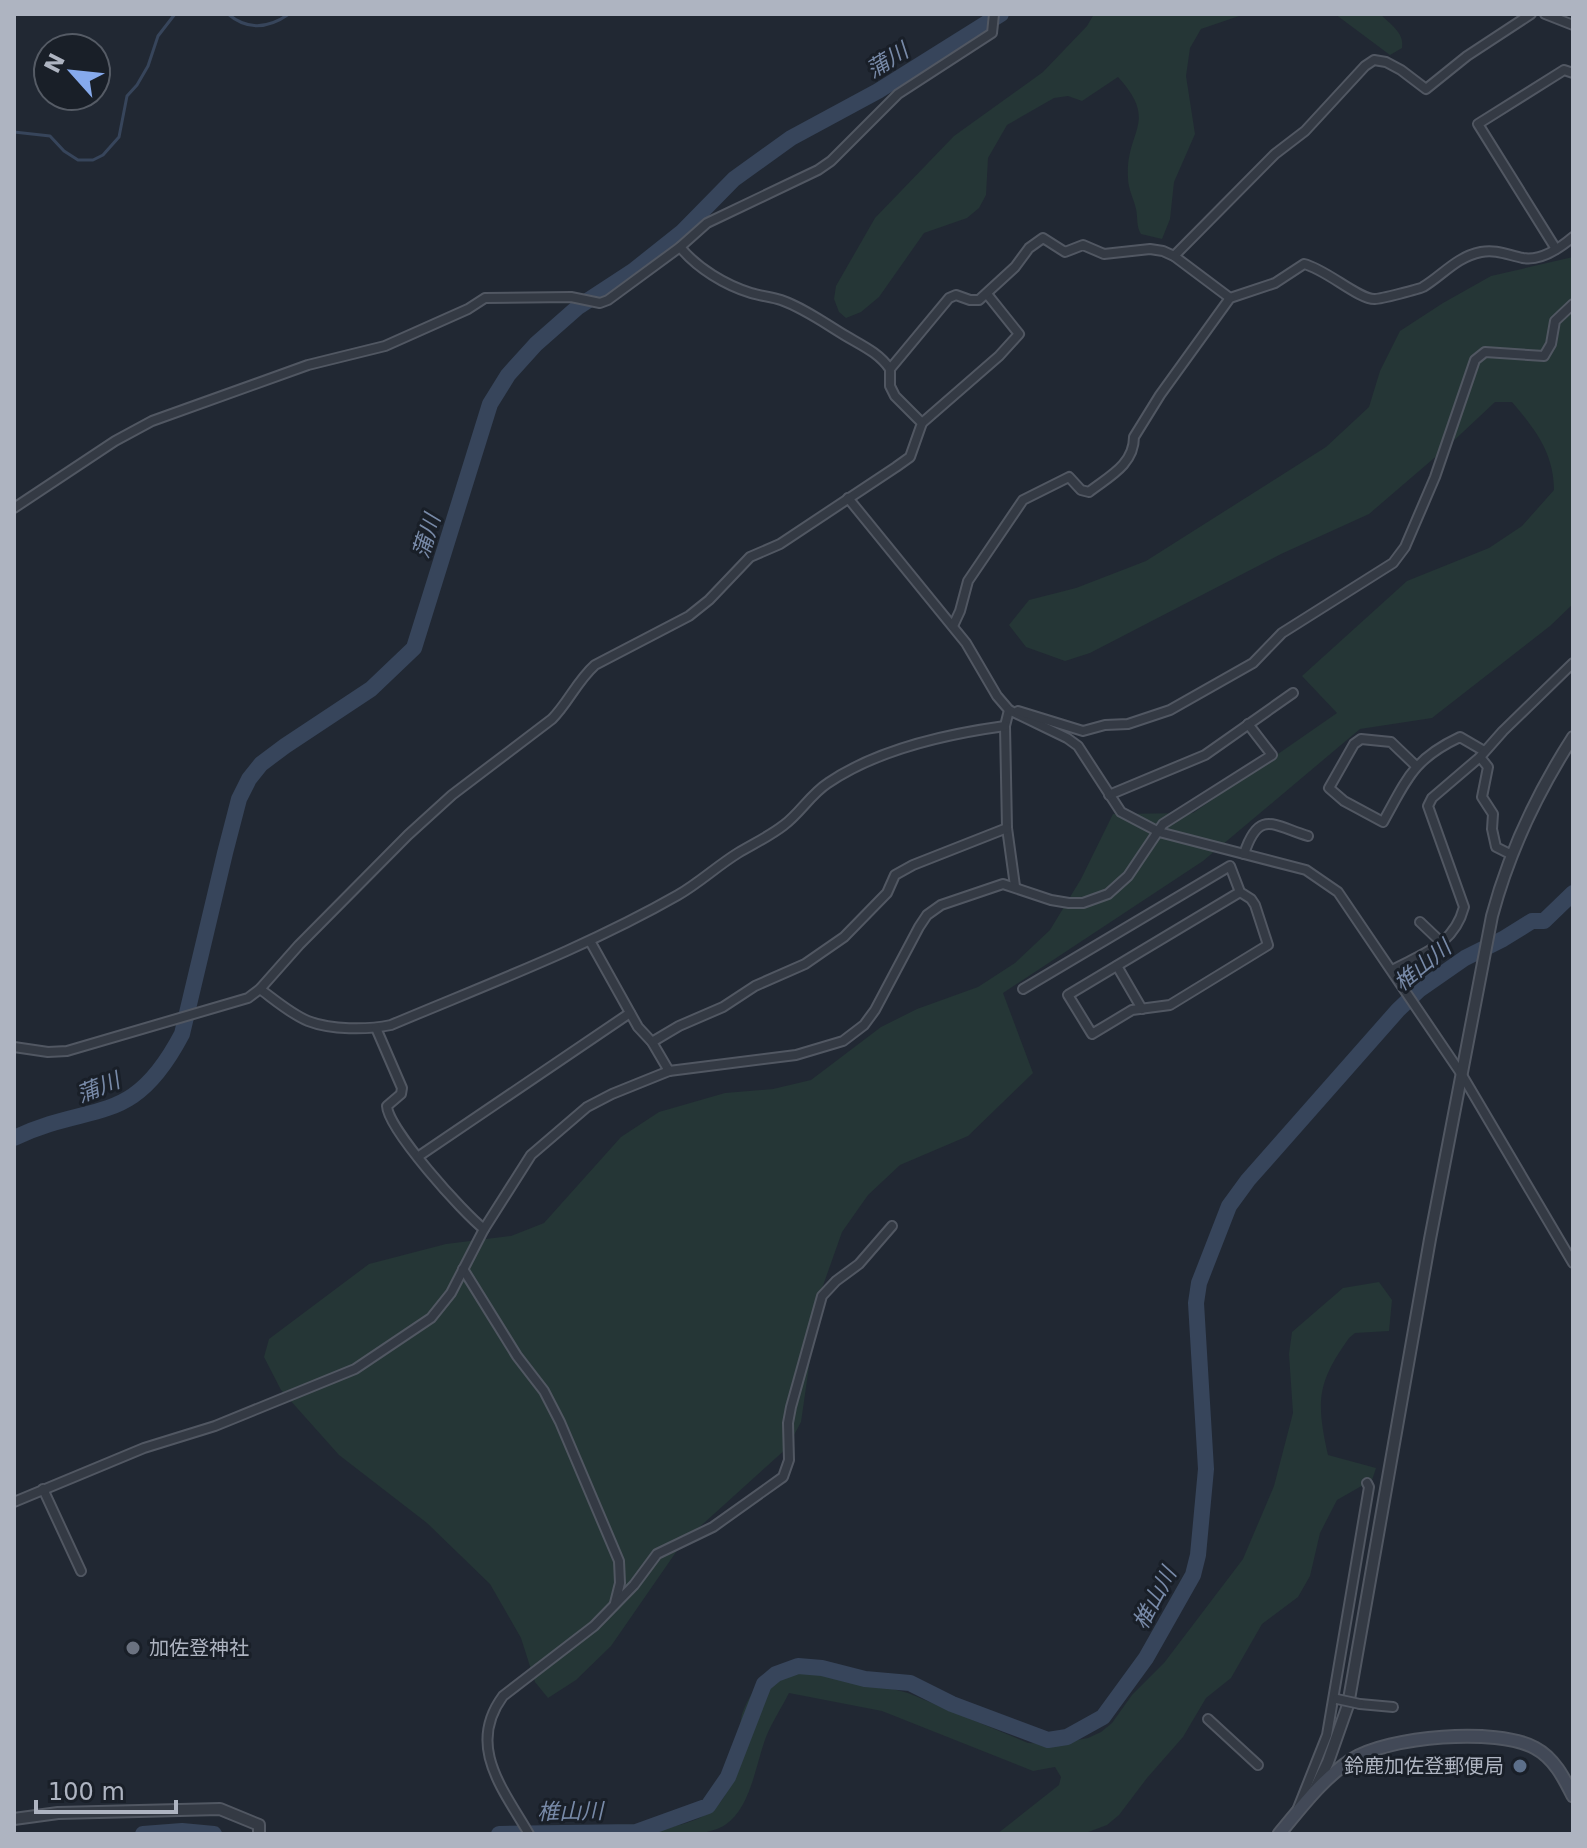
<svg xmlns="http://www.w3.org/2000/svg" width="1587" height="1848" font-family="'DejaVu Sans','Noto Sans JP',sans-serif">
	<style>
		.green { fill: #253636 }
		.lines { fill: none; stroke-linecap: round; stroke-linejoin: round }
		.stream { stroke: #37455b; stroke-width: 3 }
		.river { stroke: #37455b; stroke-width: 16 }
		.minor-casing { stroke: #515762; stroke-width: 12 }
		.tertiary-casing { stroke: #515762; stroke-width: 14 }
		.secondary-casing { stroke: #515762; stroke-width: 15 }
		.minor { stroke: #343a44; stroke-width: 8 }
		.tertiary { stroke: #343a44; stroke-width: 10 }
		.secondary { stroke: #424957; stroke-width: 11 }
		.minor-bridge-casing { stroke: #515762; stroke-width: 12; stroke-linecap: butt }
		.minor-bridge { stroke: #343a44; stroke-width: 8 }
		.worship-dot { fill: #6b7280; stroke: #191f28; stroke-width: 3 }
		.service-dot { fill: #5c6f8a; stroke: #191f28; stroke-width: 3 }
		.labels { text-anchor: middle; stroke-width: 6; stroke-linejoin: round; paint-order: stroke }
		.poi-label { font-size: 20px; fill: #aeb4c1; stroke: #191f28; text-anchor: start }
		.water-label { font-size: 22px; font-style: italic; fill: #788aa8; stroke: #191f28 }
	</style>
	<rect width="100%" height="100%" fill="#212833"/>
	<g class="green">
		<path d="M1094 14H1245L1201 29 1190 48 1186 76 1195 134 1174 182 1170 219 1162 239 1141 234C1136 226 1138 218 1136 209 1134 199 1128 189 1128 178 1125 130 1160 123 1118 77L1082 101 1068 96 1054 98 1007 125 988 158 986 195 979 208 967 218 924 233 879 297 861 312 846 318 839 312 834 299 836 286 875 218 954 136 1043 72 1087 26Z"/>
		<path d="M1335 14H1380C1390 24 1405 33 1402 48L1390 55Z"/>
		<path d="M1573 257V604L1550 626 1432 718 1360 729 1203 861 1003 993 1033 1073 968 1136 900 1165 868 1195 842 1232 819 1297 801 1422 787 1448 683 1542 611 1646 576 1680 548 1698 535 1682 521 1638 490 1584 427 1523 339 1455 281 1390 264 1357 269 1339 369 1264 446 1244 511 1236 544 1223 621 1137 659 1112 725 1093 773 1089 811 1080 881 1027 917 1009 978 987 1015 963 1050 930 1081 879 1113 814 1193 813 1337 713 1302 676 1407 581 1489 548 1522 526 1554 490C1554 453 1535 429 1512 402H1495L1447 447 1369 514 1281 554 1090 653 1065 661 1026 647 1009 625 1029 600 1076 588 1146 561 1326 447 1369 407 1380 371 1400 331 1443 303 1491 276Z"/>
		<path d="M1379 1282 1392 1300 1389 1331 1355 1333 1349 1338C1317 1383 1316 1401 1328 1455L1376 1468 1372 1480 1337 1500 1320 1533 1310 1576 1298 1597 1262 1624 1231 1678 1206 1698 1183 1737 1147 1778 1119 1815 1107 1825 1083 1834H997L1059 1785 1061 1777 1055 1767 1033 1771 882 1711 789 1693C782 1707 772 1722 766 1737 756 1763 751 1808 725 1825 703 1840 641 1834 615 1834 649 1830 710 1829 726 1793 734 1777 738 1733 742 1714 754 1681 771 1670 806 1666L908 1693 1028 1743 1058 1744 1088 1738 1101 1732 1112 1723 1132 1695 1164 1663 1243 1559 1274 1486 1293 1413 1289 1354 1292 1332 1343 1288Z"/>
	</g>
	<g class="lines">
		<g class="stream">
			<path d="M228 14C248 31 269 28 289 14"/>
			<polyline points="14,132 50,136 64,151 78,160 93,160 103,155 119,137 127,96 137,85 148,66 158,36 175,14"/>
		</g>
		<g class="river">
			<path d="M14 1138C95 1100 132 1129 182 1034L225 853 239 799 249 779 261 764 285 746 371 689 414 648 490 404 508 375 536 344 578 307 633 271 682 232 734 179 791 138 878 91 1001 14"/>
			<polyline points="143,1834 182,1831 214,1834"/>
			<polyline points="499,1834 636,1832 708,1806 728,1777 764,1684 776,1674 798,1666 822,1668 865,1679 910,1683 952,1704 1048,1740 1067,1737 1103,1717 1146,1658 1193,1575 1198,1555 1206,1469 1196,1303 1199,1283 1229,1206 1248,1180 1398,1010 1419,990 1465,958 1503,939 1532,921 1544,921 1573,893"/>
		</g>
		<g class="minor-casing">
			<g id="minor">
				<polyline points="1545,14 1573,25"/>
				<path d="M680 247C697 268 725 285 751 293 761 296 772 297 781 300 804 308 826 324 846 336 863 346 879 353 890 369"/>
				<polyline points="1556,249 1478,124 1564,70 1573,73"/>
				<polyline points="1174,256 1275,154 1305,131 1365,66 1374,60 1386,62 1401,70 1426,89 1467,56 1531,14"/>
				<polyline points="922,423 999,356 1019,334 987,294"/>
				<polyline points="848,498 966,643 997,696 1009,710 1005,726 1007,828 1015,886"/>
				<polyline points="14,508 115,441 152,421 308,365 385,346 468,309 485,298 571,297 600,303 608,300 680,247 707,223 818,170 831,161 898,94 992,33 994,14"/>
				<path d="M953 626 960 611 968 581 1023 500 1069 477 1081 490 1089 492C1108 477 1134 465 1134 437L1160 395 1230 298 1275 283 1304 264C1326 269 1359 300 1375 299 1381 299 1419 289 1423 287 1443 275 1456 257 1481 252 1496 249 1508 255 1523 258 1541 261 1560 248 1573 237"/>
				<polyline points="1009,710 1067,738 1078,746 1121,812 1159,832 1306,870 1338,892 1462,1075 1573,1263"/>
				<polyline points="1018,711 1083,731 1105,725 1128,724 1170,710 1253,663 1282,633 1393,563 1405,547 1435,477 1475,360 1485,352 1544,356 1551,344 1555,321 1573,304"/>
				<polyline points="1480,757 1488,767 1482,797 1493,814 1492,829 1496,847 1512,855"/>
				<path d="M1415 765 1391 742 1361 739 1354 744 1329 788 1344 801 1383 822C1407 779 1413 759 1460 737L1484 751"/>
				<polyline points="1109,795 1205,755 1293,693"/>
				<path d="M1244 854C1259 808 1274 826 1308 836"/>
				<polyline points="1420,922 1442,943"/>
				<polyline points="590,941 638,1027 652,1042 669,1071"/>
				<polyline points="1117,966 1142,1009"/>
				<path d="M1392 970C1424 953 1454 945 1464 907L1428 806 1432 798 1480 757 1503 731 1573 663"/>
				<path d="M260 989C275 1000 291 1014 308 1021 331 1030 367 1030 391 1025 488 984 587 947 678 895 699 883 717 866 738 853 753 844 770 836 784 825 800 813 811 794 828 783 878 749 946 734 1005 726"/>
				<polyline points="1023,989 1230,866 1240,892 1251,899 1255,905 1268,945 1170,1005 1132,1010 1092,1034 1068,995 1240,892"/>
				<path d="M376 1028 402 1088 401 1094 387 1106C388 1129 463 1213 484 1229"/>
				<polyline points="652,1042 679,1026 723,1007 755,986 805,964 844,937 887,893 895,875 913,865 1007,828"/>
				<path d="M14 1047 48 1052 67 1051 248 998 260 989 299 945 408 835 452 795 552 719C568 703 577 681 595 665L689 616 709 600 750 557 780 544 896 467 910 457 922 423 895 396 890 386V369L949 298 956 295 970 300H979L1015 267 1029 248 1043 238 1065 252 1083 245 1104 254 1150 249 1163 251 1174 256 1230 298"/>
				<polyline points="419,1156 630,1013"/>
				<polyline points="463,1269 517,1356 544,1391 560,1422 619,1561 620,1583 615,1603"/>
				<polyline points="43,1489 81,1571"/>
				<polyline points="14,1502 144,1448 215,1426 355,1369 431,1318 451,1293 484,1229 531,1155 587,1107 612,1094 669,1071 796,1055 843,1041 864,1025 875,1010 919,927 927,915 941,905 1003,884 1051,900 1069,903 1083,903 1108,894 1128,876 1163,824 1272,755 1248,724"/>
				<polyline points="1360,1704 1393,1707"/>
				<polyline points="1208,1719 1258,1765"/>
				<polyline points="1296,1813 1327,1735 1369,1487 1367,1483"/>
				<path d="M529 1834C503 1789 466 1746 503 1696L594 1626 634 1585 657 1554 713 1527 783 1477 789 1460 788 1423 791 1407 822 1296 836 1281 859 1264 892 1226"/>
			</g>
		</g>
		<g class="tertiary-casing">
			<g id="tertiary">
				<path d="M1315 1789 1328 1762 1348 1705 1430 1239 1492 916C1509 852 1537 793 1573 737"/>
				<polyline points="14,1819 58,1813 220,1809 259,1825 259,1834"/>
			</g>
		</g>
		<g class="secondary-casing">
			<path id="secondary" d="M1279 1834C1301 1808 1322 1779 1351 1760 1388 1736 1497 1727 1535 1748 1554 1758 1564 1778 1573 1796"/>
		</g>
		<use href="#minor" class="minor"/>
		<use href="#tertiary" class="tertiary"/>
		<use href="#secondary" class="secondary"/>
		<g class="minor-bridge-casing">
			<polyline id="minor-bridge" points="1337,1699 1360,1704"/>
		</g>
		<use href="#minor-bridge" class="minor-bridge"/>
	</g>
	<circle class="worship-dot" cx="133" cy="1648" r="8"/>
	<circle class="service-dot" cx="1520" cy="1766" r="8"/>
	<g class="labels">
		<g class="poi-label">
			<text x="149" y="1655">加佐登神社</text>
			<text x="1504" y="1773" text-anchor="end">鈴鹿加佐登郵便局</text>
		</g>
		<g class="water-label">
			<text transform="translate(887 60) rotate(-32)" y="8">蒲川</text>
			<text transform="translate(426 536) rotate(-73)" y="8">蒲川</text>
			<text transform="translate(1422 965) rotate(-39)" y="8">椎山川</text>
			<text transform="translate(98 1087) rotate(-22)" y="8">蒲川</text>
			<text transform="translate(1154 1598) rotate(-62)" y="8">椎山川</text>
			<text transform="translate(570 1811) rotate(-1)" y="8">椎山川</text>
		</g>
	</g>
	<rect width="1587" height="1848" fill="none" stroke="#aeb4c1" stroke-width="32"/>
	<g transform="translate(72 72) rotate(297)"><circle r="38" fill="#191f28" stroke="#555b65" stroke-width="2"/>
	<path d="M0-6L14 30L0 20L-14 30Z" fill="#86aaed"/>
	<text y="-12" font-size="22" font-weight="bold" text-anchor="middle" fill="#aeb4c1">N</text>
	</g>
	<path d="M36 1800v12h140v-12" fill="none" stroke="#aeb4c1" stroke-width="4"/>
	<text x="48" y="1800" font-size="24" fill="#aeb4c1" stroke="#191f28" stroke-width="6" paint-order="stroke">100 m</text>
</svg>
